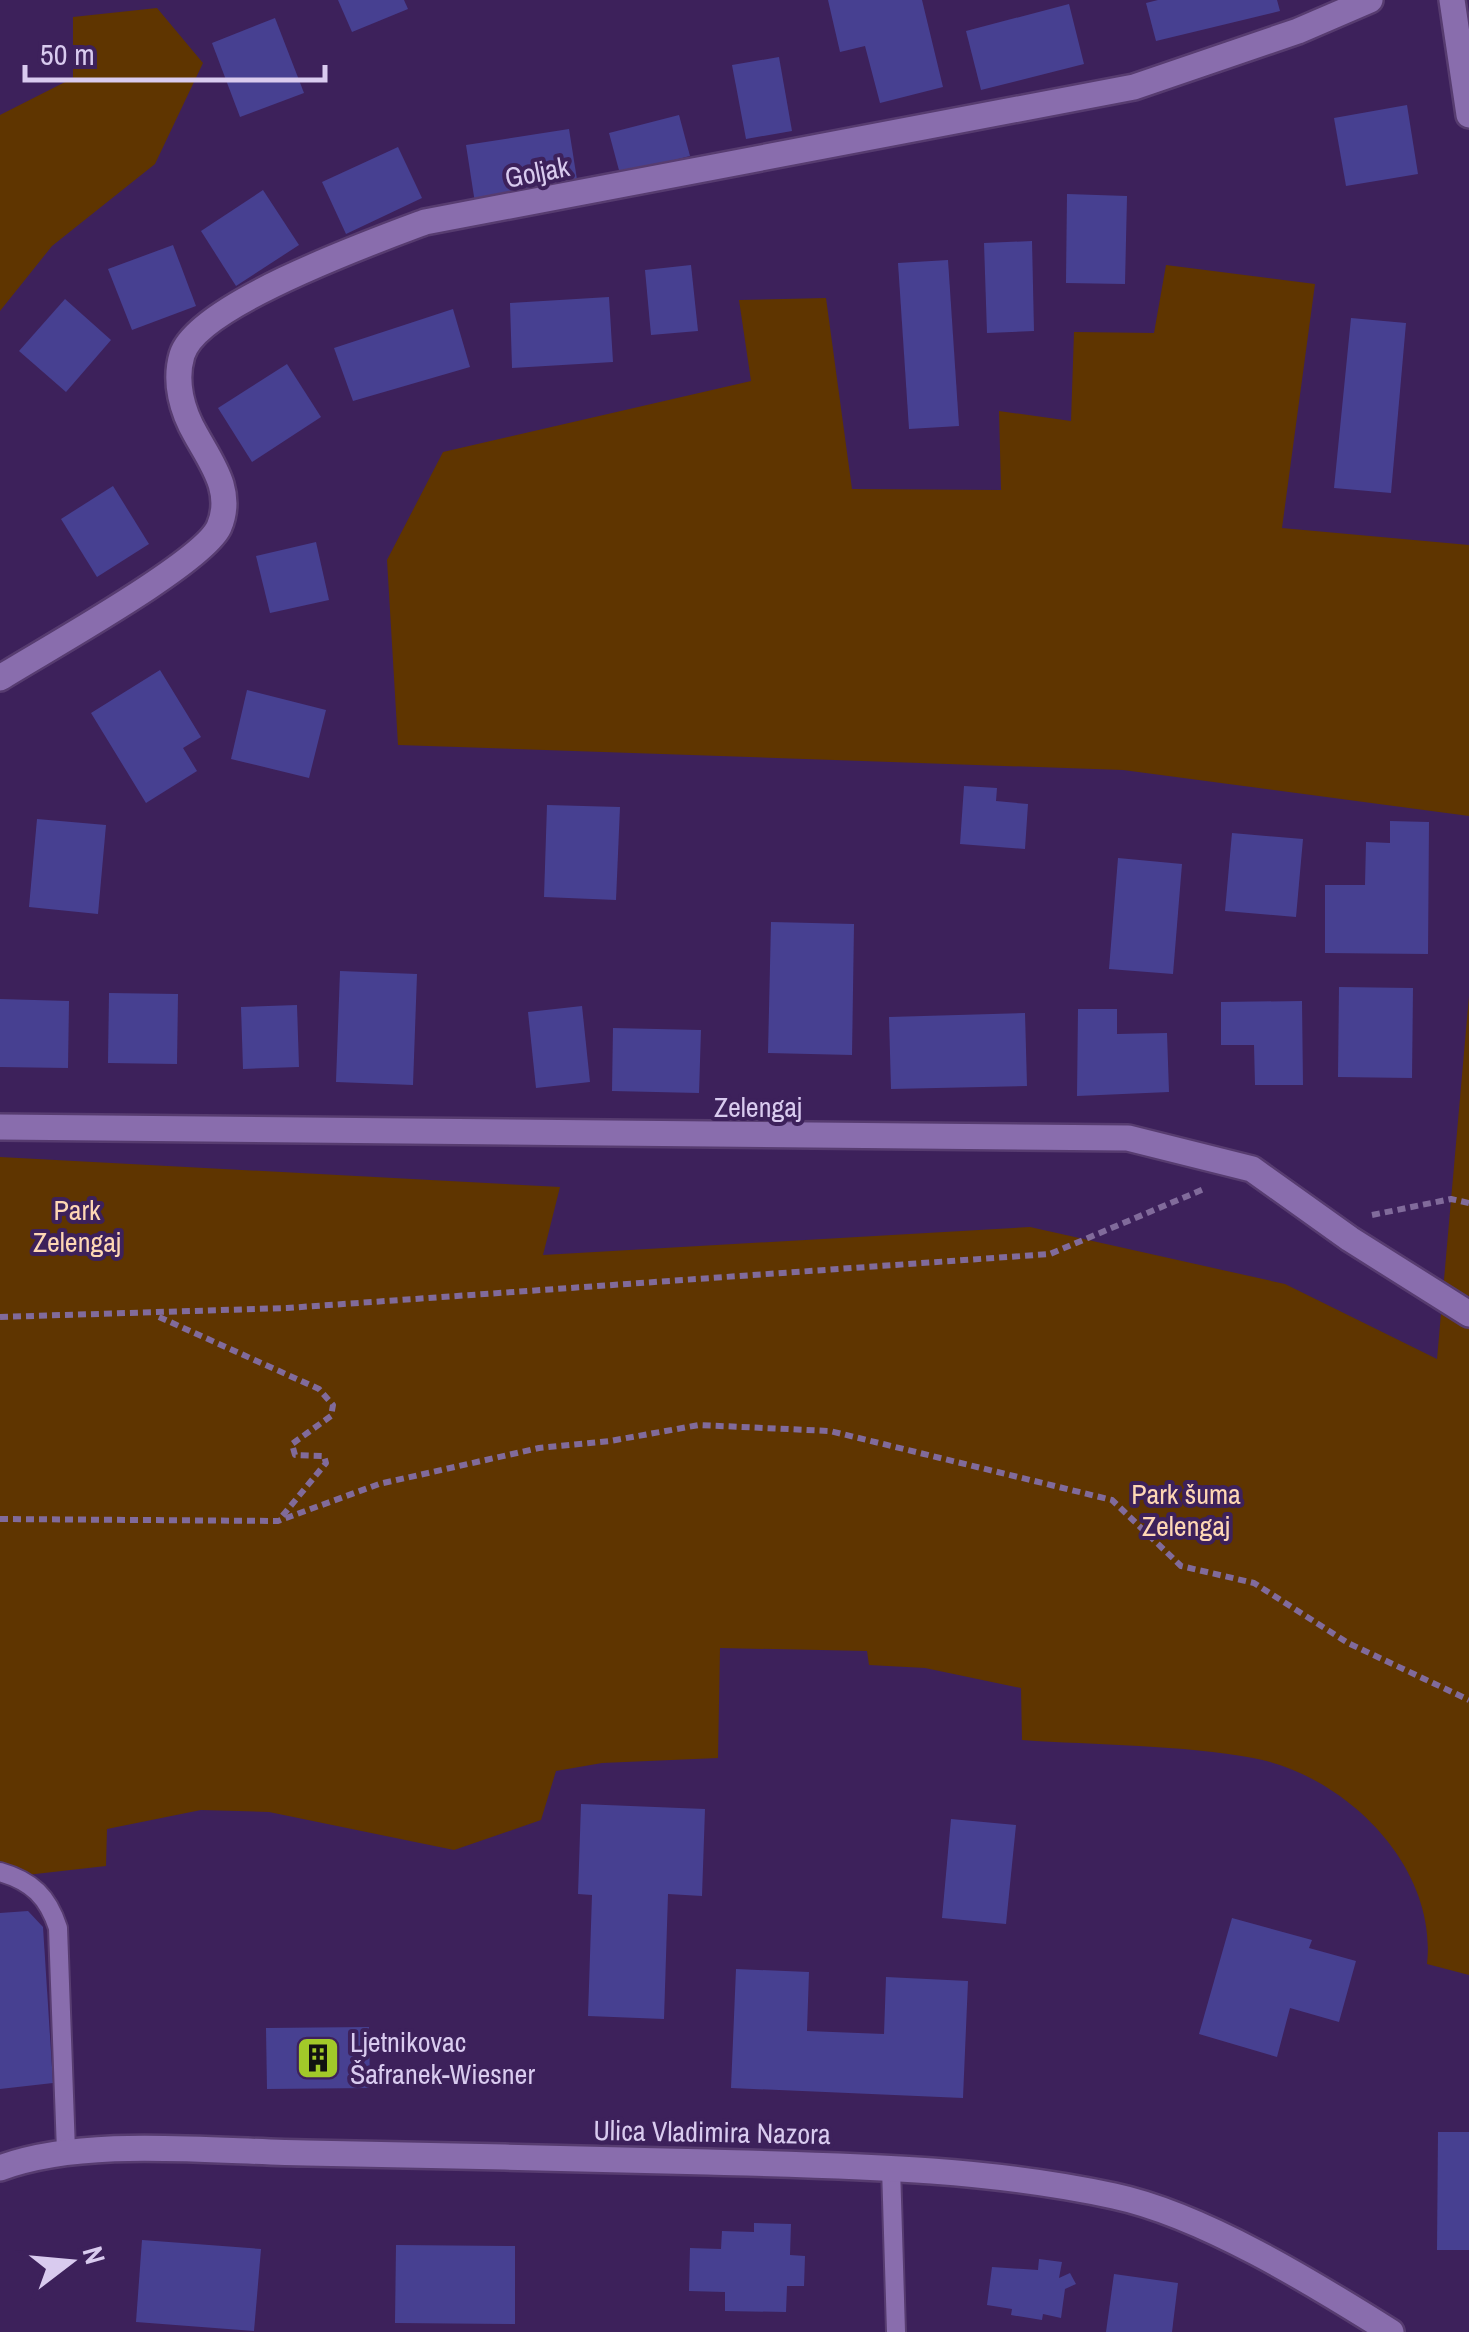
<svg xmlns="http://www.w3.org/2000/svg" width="1469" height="2332" font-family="'Archivo Narrow',sans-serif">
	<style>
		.green { fill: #5f3500 }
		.building { fill: #474091 }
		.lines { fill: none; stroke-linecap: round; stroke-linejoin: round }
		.lane-casing { stroke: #573c70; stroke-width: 22 }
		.street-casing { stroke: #573c70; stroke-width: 30 }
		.secondary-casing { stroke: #573c70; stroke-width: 30 }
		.path { stroke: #816b9b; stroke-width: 6; stroke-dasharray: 8 5; stroke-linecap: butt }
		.lane { stroke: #896dad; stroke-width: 18 }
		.street { stroke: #896dad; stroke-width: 25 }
		.secondary { stroke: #896dad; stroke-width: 25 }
		.labels { text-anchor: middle; stroke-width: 8; stroke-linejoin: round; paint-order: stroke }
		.street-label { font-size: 28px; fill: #d9cbef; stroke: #3d215b }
		.park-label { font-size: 28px; fill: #fed7b4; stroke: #3d215b }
		.poi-label { font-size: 28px; fill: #d9cbef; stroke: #3d215b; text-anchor: start }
	</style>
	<rect width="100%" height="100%" fill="#3d215b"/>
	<g class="green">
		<polygon points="157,8 203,63 155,164 52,246 0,311 0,115 73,78 73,17"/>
		<polygon points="1166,265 1315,284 1282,528 1469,545 1469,816 1123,770 398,745 387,560 443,452 751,381 739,300 826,298 852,489 1001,490 999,411 1071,421 1074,332 1154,333"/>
		<path d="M1469 996V1975L1427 1964C1438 1866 1345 1775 1253 1758 1185 1745 1094 1745 1022 1740L1021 1688 925 1668 869 1665 867 1651 720 1648 718 1758 602 1763 556 1771 541 1820 454 1850 269 1812 201 1810 107 1829 106 1866 0 1878V1157L560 1187 543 1255 1030 1227 1285 1284 1437 1359Z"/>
	</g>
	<g class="building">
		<polygon points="338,0 404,0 408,9 352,32"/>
		<polygon points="828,0 922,0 943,87 880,103 865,46 840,52"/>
		<polygon points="1158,0 1277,0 1280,11 1156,41 1146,3"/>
		<polygon points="1069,4 1084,64 981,90 966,31"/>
		<polygon points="275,18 304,93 240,117 212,43"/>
		<polygon points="779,57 792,131 746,139 732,65"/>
		<polygon points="1407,105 1418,174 1346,186 1334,118"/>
		<polygon points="679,115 690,156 620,174 609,133"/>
		<polygon points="569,129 578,186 475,203 466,145"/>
		<polygon points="398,147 422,198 346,234 322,182"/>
		<polygon points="263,190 299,245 236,286 201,231"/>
		<polygon points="1067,194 1127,196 1125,284 1066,283"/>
		<polygon points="1032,241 1034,331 987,333 984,243"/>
		<polygon points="173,245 196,306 132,330 108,269"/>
		<polygon points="948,260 959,426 909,429 898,263"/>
		<polygon points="691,265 698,331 651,335 645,270"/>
		<polygon points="609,297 613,362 512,368 510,303"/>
		<polygon points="65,299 111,340 66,392 19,351"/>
		<polygon points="453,309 470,367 353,401 334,348"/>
		<polygon points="1351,318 1406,323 1391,493 1334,488"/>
		<polygon points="287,364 321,417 252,462 218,408"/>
		<polygon points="113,486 149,544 97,577 61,519"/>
		<polygon points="316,542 329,600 270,613 256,556"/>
		<polygon points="160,670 201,737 183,748 197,771 146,803 91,713"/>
		<polygon points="247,690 326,710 309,778 231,759"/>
		<polygon points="964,786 997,788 996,801 1028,804 1025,849 960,844"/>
		<polygon points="547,805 620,807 616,900 544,897"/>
		<polygon points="37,819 106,825 98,914 29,907"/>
		<polygon points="1390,821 1429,822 1428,954 1325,953 1325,885 1365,885 1366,842 1390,843"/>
		<polygon points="1232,833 1303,839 1296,917 1225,911"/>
		<polygon points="1118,858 1182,864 1173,974 1109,969"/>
		<polygon points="771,922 854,924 852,1055 768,1053"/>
		<polygon points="340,971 417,974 413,1085 336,1082"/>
		<polygon points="1339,987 1413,988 1412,1078 1338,1077"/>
		<polygon points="109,993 178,994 177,1064 108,1063"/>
		<polygon points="0,999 69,1001 68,1068 0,1067"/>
		<polygon points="1302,1001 1303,1085 1255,1085 1254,1045 1221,1045 1221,1002"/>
		<polygon points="297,1005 299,1067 243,1069 241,1007"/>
		<polygon points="582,1006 590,1082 536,1088 528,1012"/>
		<polygon points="1078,1009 1117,1009 1117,1034 1167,1033 1169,1092 1077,1096"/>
		<polygon points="1025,1013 1027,1086 891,1089 889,1017"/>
		<polygon points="613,1028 701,1030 699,1093 612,1091"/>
		<polygon points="581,1804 705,1809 702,1896 668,1894 664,2019 588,2016 592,1895 578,1894"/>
		<polygon points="951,1819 1016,1825 1006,1924 942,1918"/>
		<polygon points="28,1911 43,1927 53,2083 0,2089 0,1913"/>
		<polygon points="1232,1918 1312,1940 1309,1948 1356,1961 1339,2022 1290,2008 1277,2057 1199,2034"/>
		<polygon points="736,1969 809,1972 807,2031 884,2034 886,1977 968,1981 963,2098 731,2088"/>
		<polygon points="369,2027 370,2088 267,2089 266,2028"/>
		<polygon points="1438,2132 1469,2132 1469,2250 1437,2250"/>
		<polygon points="754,2223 791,2224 790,2255 805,2256 804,2286 787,2286 786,2312 725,2311 725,2292 689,2291 690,2248 721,2249 722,2231 754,2232"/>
		<polygon points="142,2240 261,2249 254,2331 136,2322"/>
		<polygon points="396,2245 515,2246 515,2324 395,2323"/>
		<polygon points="1039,2259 1062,2262 1059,2278 1070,2273 1076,2284 1065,2289 1061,2318 1043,2314 1042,2320 1011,2315 1012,2309 987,2305 992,2267 1038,2270"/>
		<polygon points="1114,2274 1178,2283 1172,2332 1106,2332"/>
	</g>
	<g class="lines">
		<g class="lane-casing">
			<g id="lane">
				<path d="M0 1872C32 1881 48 1897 58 1928L66 2151"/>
				<polyline points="891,2167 896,2332"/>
			</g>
		</g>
		<g class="street-casing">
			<g id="street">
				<polyline points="1452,0 1469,115"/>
				<path d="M0 678C41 652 203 563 219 527 234 492 212 464 196 435 182 411 174 382 182 355 197 305 374 241 425 222L1134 87 1298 31 1370 0"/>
			</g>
		</g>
		<g class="secondary-casing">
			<g id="secondary">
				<polyline points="0,1127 1128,1138 1252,1169 1350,1239 1469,1314"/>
				<path d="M0 2168C86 2136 214 2152 307 2153 441 2155 574 2159 708 2162 844 2166 981 2167 1114 2196 1203 2215 1313 2283 1391 2332"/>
			</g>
		</g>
		<g class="path">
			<polyline points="1372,1215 1451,1199 1469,1203"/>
			<polyline points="0,1317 287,1308 1050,1254 1204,1189"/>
			<polyline points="159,1317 319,1389 333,1405 331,1416 292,1444 295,1455 324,1456 326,1463 279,1520"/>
			<polyline points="0,1519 278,1521 379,1484 539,1448 610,1441 699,1425 830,1431 1112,1500 1181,1566 1254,1583 1348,1643 1469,1700"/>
		</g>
		<use href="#lane" class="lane"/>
		<use href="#street" class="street"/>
		<use href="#secondary" class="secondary"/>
	</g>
	<defs>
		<g id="building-square" transform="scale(2.25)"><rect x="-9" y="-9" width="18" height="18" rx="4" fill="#a2c929" stroke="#3d215b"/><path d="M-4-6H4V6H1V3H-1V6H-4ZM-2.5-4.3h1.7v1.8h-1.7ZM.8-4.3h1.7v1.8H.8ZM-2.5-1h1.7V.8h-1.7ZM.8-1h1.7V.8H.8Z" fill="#111"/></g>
	</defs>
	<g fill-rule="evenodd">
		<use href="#building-square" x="318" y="2058"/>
	</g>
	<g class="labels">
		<g class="street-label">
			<text transform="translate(537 172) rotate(-11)" y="10">Goljak</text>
			<text x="758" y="1117">Zelengaj</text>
			<text transform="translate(712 2132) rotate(1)" y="10">Ulica Vladimira Nazora</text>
		</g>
		<g class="park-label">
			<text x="77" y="1220">Park<tspan x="77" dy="32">Zelengaj</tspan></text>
			<text x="1186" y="1504">Park šuma<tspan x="1186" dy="32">Zelengaj</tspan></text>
		</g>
		<g class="poi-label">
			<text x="350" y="2052">Ljetnikovac<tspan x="350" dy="32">Šafranek-Wiesner</tspan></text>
		</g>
	</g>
	<g transform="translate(70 2262) rotate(74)" stroke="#3d215b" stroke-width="8" paint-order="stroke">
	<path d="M0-8L18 38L0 25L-18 38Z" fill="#d9cbef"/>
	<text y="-15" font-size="28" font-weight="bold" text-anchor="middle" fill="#d9cbef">N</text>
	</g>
	<path d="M25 65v15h300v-15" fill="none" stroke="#d9cbef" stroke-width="5"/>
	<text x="40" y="65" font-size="30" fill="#d9cbef" stroke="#3d215b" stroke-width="8" paint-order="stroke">50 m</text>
</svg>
